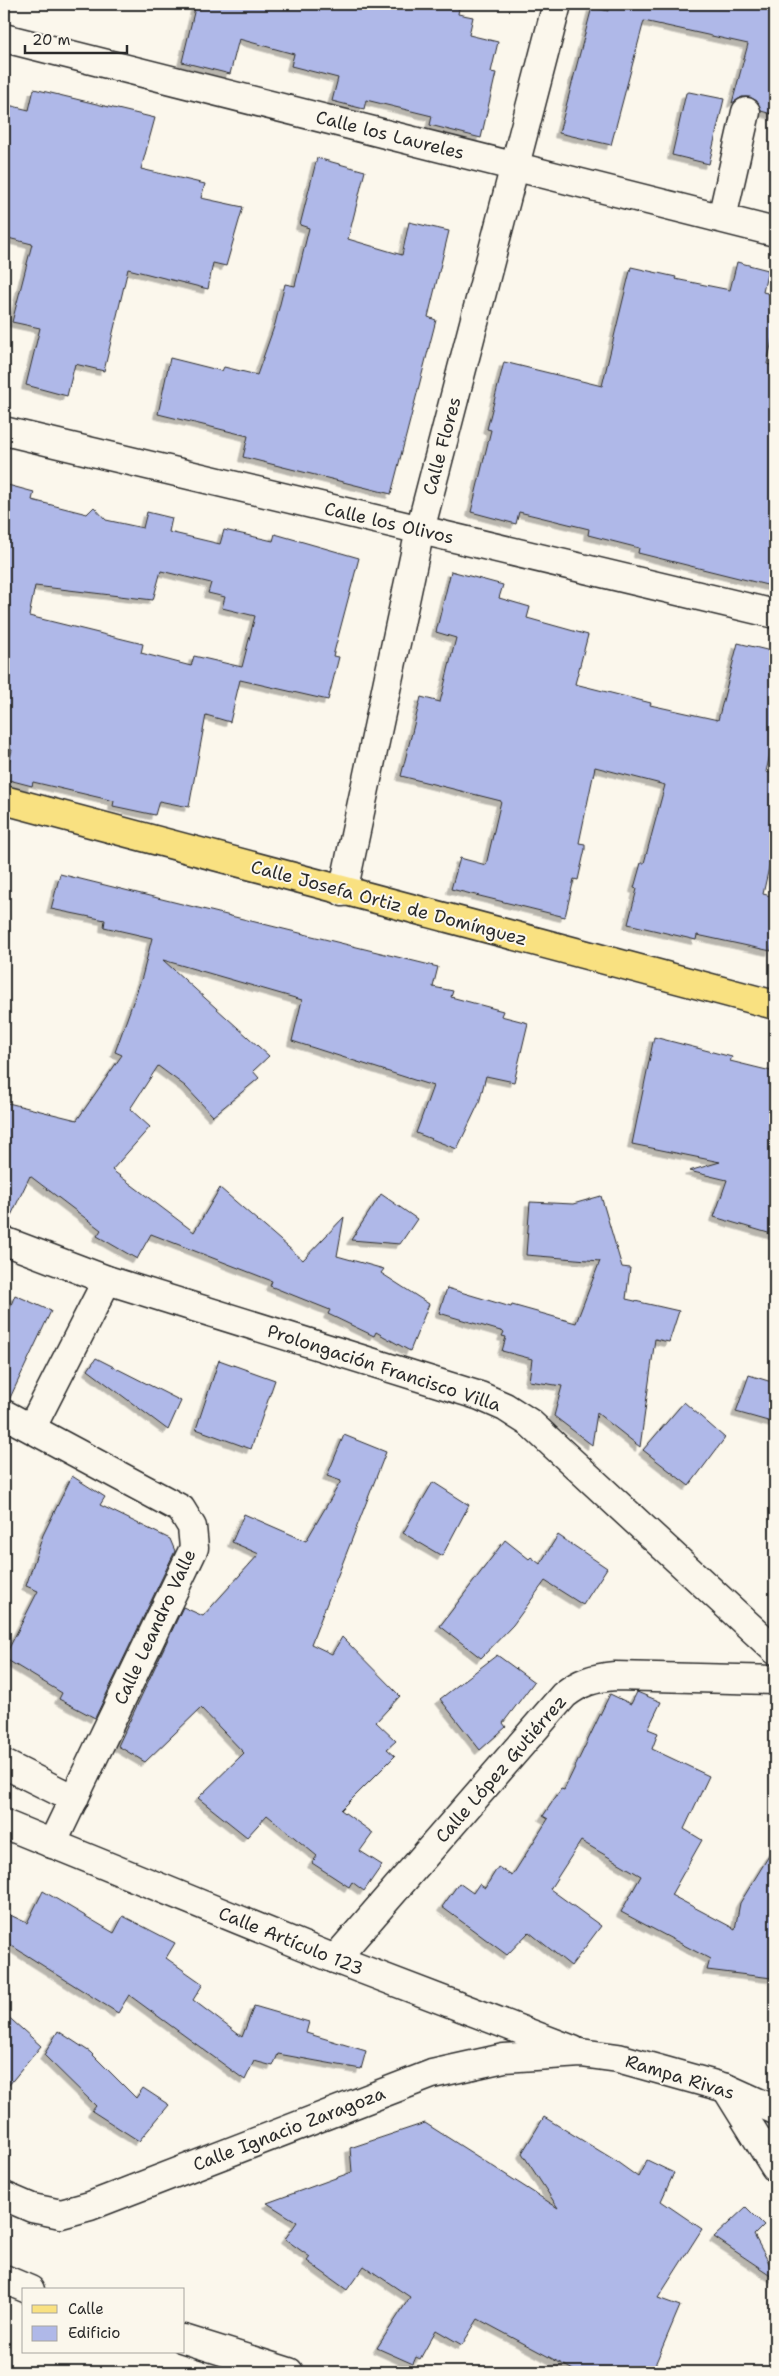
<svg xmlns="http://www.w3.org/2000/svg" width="779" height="2376" font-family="'Shantell Sans',sans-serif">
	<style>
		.building { fill: #afb8e8; stroke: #2b2b2b; fill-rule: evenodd; filter: url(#shadow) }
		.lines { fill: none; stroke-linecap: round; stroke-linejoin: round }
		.minor-casing { stroke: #2b2b2b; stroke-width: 31 }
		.major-casing { stroke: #2b2b2b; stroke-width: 31 }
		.minor { stroke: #fbf7ec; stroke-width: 28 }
		.major { stroke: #f9e181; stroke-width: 28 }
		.labels { text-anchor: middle; stroke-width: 4; stroke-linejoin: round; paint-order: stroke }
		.street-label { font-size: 18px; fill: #2b2b2b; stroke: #fbf7ec }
	</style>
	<defs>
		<filter id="shadow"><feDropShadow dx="-4.5" dy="4.5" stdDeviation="0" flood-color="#0004"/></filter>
	</defs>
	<rect width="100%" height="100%" fill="#fbf7ec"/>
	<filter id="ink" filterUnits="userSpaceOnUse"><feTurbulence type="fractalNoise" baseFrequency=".02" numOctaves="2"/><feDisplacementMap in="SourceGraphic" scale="10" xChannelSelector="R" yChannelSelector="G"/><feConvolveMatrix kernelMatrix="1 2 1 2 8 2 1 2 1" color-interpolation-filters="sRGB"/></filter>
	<g filter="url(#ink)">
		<g class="building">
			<polygon points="196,4 460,4 458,14 473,17 469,35 498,42 491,72 496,73 481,138 430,125 432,116 366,100 364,109 332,101 338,78 291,66 294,54 239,39 230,74 182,62"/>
			<polygon points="610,4 775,4 775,115 761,111 757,101 750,97 742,97 732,103 748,44 644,21 611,145 559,133 592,7 608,11"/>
			<polygon points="34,89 155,118 141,169 205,184 201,198 243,207 226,266 213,263 208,289 128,269 104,371 75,364 67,396 26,385 40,328 12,322 32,244 4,237 4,104 29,110"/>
			<polygon points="689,92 724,99 709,164 672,155 686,93"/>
			<polygon points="317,158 365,171 348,239 402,255 409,222 449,231 428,317 436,320 391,494 243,457 248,436 158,414 170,358 222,371 224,367 257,375 275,324 285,284 295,286 309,228 300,225"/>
			<polygon points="737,262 768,270 763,292 775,295 775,326 767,364 775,366 775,587 638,553 639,548 588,535 589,529 519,512 516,524 471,512 491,430 487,429 504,362 602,386 631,267 676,277 675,279 730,290"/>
			<path d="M4 484 34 492 32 500 87 514 94 507 106 520 143 528 147 512 172 518 169 532 220 544 224 530 273 541 275 534 359 558 333 656 339 657 328 700 240 680 230 722 206 715 189 807 159 801 155 815 113 806 114 801 33 782 32 786 5 779 12 750 4 748ZM161 571 211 583 208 593 225 597 222 608 255 616 242 667 194 656 191 666 141 653 143 644 29 616 35 586 153 600Z"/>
			<polygon points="451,571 503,585 499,598 530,607 527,618 588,635 575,684 651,703 650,705 718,720 738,643 775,652 775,732 766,772 775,774 775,841 763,894 775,897 775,936 771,951 697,935 696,940 628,924 637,889 634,888 641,863 644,863 665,785 595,767 579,843 585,844 585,849 578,880 574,879 565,917 451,889 460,858 486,865 501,801 401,776 421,697 440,702 456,638 436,632"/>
			<polygon points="60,874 438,967 433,987 453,991 451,997 503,1011 501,1016 528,1023 514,1082 486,1076 479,1103 457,1149 416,1133 433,1086 292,1041 302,1000 163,960 269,1056 253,1071 259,1078 213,1116 185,1086 158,1066 130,1109 150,1127 112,1170 194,1232 220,1188 303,1260 344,1217 337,1256 384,1269 381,1273 429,1304 410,1351 376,1332 374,1336 328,1314 330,1310 270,1286 272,1281 151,1234 137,1259 97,1236 101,1230 30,1176 6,1226 4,1226 4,1102 77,1120 122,1055 115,1052 142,977 152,938 104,927 105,920 51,909"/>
			<polygon points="654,1037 732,1057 730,1061 775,1072 775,1235 714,1217 727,1180 689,1171 720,1162 632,1144"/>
			<polygon points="381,1194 417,1219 400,1244 351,1240"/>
			<polygon points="601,1196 622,1267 630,1268 626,1299 679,1311 669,1342 655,1339 640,1447 597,1413 592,1445 554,1416 562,1386 529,1381 532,1359 502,1351 506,1337 502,1336 504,1332 439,1313 447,1288 511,1307 512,1305 576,1323 600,1261 526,1255 530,1202 573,1204"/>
			<polygon points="15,1295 51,1311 9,1400 4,1398 4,1322"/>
			<polygon points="96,1358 181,1401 168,1430 88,1370"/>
			<polygon points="219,1360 275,1380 251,1449 196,1429"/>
			<polygon points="749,1375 775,1383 775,1423 736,1412"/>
			<polygon points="684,1402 725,1438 689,1486 643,1450"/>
			<polygon points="344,1435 386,1452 311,1644 332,1654 342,1637 400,1696 376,1722 396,1741 387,1749 395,1756 341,1810 373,1833 360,1851 382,1865 364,1891 352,1882 349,1887 312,1863 317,1856 267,1815 247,1837 198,1798 244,1753 201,1708 145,1762 118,1746 183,1607 203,1616 259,1554 232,1542 244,1514 306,1541 341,1481 327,1476"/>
			<polygon points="72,1476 105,1497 100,1505 170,1539 175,1551 95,1718 59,1699 62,1693 4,1658 38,1591 26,1586 43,1535"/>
			<polygon points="433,1482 469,1505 442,1556 403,1533"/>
			<polygon points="558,1535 607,1568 583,1605 545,1581 513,1625 481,1658 440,1626 505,1540 529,1559 531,1557 540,1564"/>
			<polygon points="497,1655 534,1682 503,1723 506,1727 480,1750 440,1699"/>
			<polygon points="637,1692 661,1702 648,1729 658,1733 652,1749 709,1776 684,1829 702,1840 671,1895 735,1929 740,1903 775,1846 775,1965 772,1978 707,1970 710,1959 621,1912 641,1876 581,1841 550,1889 601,1926 571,1966 529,1932 507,1955 442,1907 459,1883 473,1893 479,1884 485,1888 498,1867 512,1876 548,1819 543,1816 561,1789 564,1790 610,1694 631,1704"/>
			<polygon points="43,1891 114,1933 123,1916 175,1943 166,1958 203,1984 193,2000 242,2037 254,2006 309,2022 306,2033 366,2051 361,2069 278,2054 273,2066 254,2061 245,2080 129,1995 118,2013 4,1941 4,1912 27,1923"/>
			<polygon points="4,2013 41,2046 4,2091"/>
			<polygon points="58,2031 90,2052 136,2098 143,2088 169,2105 139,2141 92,2111 96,2106 44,2055"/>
			<polygon points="544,2117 613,2159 638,2177 647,2160 674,2173 661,2201 702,2229 658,2298 680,2306 652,2372 577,2372 478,2319 462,2345 436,2330 420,2359 416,2357 413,2364 377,2348 410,2297 364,2266 347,2290 307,2261 310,2257 285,2239 297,2222 267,2203 352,2172 350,2148 425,2123 558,2208 522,2153"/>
			<polygon points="746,2207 764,2225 754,2235 775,2274 775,2278 714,2237"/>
		</g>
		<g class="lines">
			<g class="minor-casing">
				<g id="minor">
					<polyline points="4,38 775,232"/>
					<polyline points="722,218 746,112"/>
					<polyline points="4,431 775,614"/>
					<polyline points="343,892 420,530 557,4"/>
					<polyline points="4,1241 107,1280 480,1396 505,1407 530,1423 775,1650"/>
					<polyline points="4,1414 181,1509 192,1527 194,1548 52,1844"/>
					<polyline points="32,1427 107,1280"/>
					<polyline points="4,1764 74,1799"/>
					<polyline points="4,1824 335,1959 573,2050"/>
					<path d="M335 1959 564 1695C580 1682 594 1678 615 1676L775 1680"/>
					<polyline points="726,2088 775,2167"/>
					<polyline points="4,2196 32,2208 61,2214 90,2206 432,2074 504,2058 581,2053 618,2058 726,2088 775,2110"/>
					<polyline points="4,2279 30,2290"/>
					<polyline points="184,2339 289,2372"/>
				</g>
			</g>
			<g class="major-casing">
				<polyline id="major" points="4,800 775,1005"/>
			</g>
			<use href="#minor" class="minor"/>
			<use href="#major" class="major"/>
		</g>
	</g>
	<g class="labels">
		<g class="street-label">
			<text transform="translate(390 135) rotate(14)" y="6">Calle los Laureles</text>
			<text transform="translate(442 446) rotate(-75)" y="6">Calle Flores</text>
			<text transform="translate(389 523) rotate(13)" y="6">Calle los Olivos</text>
			<text transform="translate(389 903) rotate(15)" y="6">Calle Josefa Ortiz de Domínguez</text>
			<text transform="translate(384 1368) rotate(18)" y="6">Prolongación Francisco Villa</text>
			<text transform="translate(155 1627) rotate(-65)" y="6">Calle Leandro Valle</text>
			<text transform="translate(501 1769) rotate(-49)" y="6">Calle López Gutiérrez</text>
			<text transform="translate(291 1941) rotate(22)" y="6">Calle Artículo 123</text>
			<text transform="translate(680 2077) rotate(17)" y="6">Rampa Rivas</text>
			<text transform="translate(289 2129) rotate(-21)" y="6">Calle Ignacio Zaragoza</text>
		</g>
	</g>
	<rect width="779" height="2376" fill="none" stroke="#fbf7ec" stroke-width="20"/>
	<rect x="10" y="10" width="759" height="2356" fill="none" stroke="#2b2b2b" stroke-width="2" filter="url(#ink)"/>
	<rect x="22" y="2288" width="162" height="65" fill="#fbf7ec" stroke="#a8a59f"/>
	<rect x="32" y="2305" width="25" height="8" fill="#f9e181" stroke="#a8a59f"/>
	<text x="68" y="2314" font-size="15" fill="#2b2b2b">Calle</text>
	<rect x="32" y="2326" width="25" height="15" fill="#afb8e8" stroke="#a8a59f"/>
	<text x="68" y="2338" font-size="15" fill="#2b2b2b">Edificio</text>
	<path d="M25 45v8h102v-8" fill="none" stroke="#2b2b2b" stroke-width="2.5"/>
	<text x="32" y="45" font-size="15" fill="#2b2b2b" stroke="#fbf7ec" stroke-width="4" paint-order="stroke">20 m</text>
</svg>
